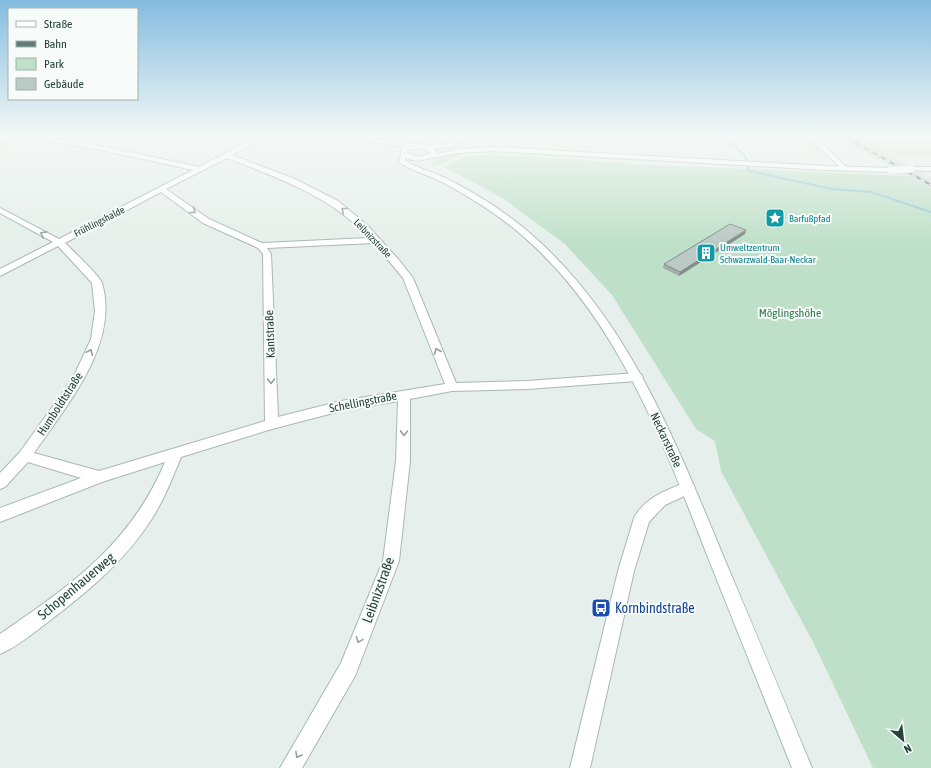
<svg xmlns="http://www.w3.org/2000/svg" width="931" height="768" font-family="'Asap Condensed',sans-serif">
	<style>
		.built { fill: #d4dfda }
		.green { fill: #bfe0c8 }
		.lines { fill: none; stroke-linecap: round; stroke-linejoin: round }
		.stream { fill: #8ec9d4; fill-rule: evenodd }
		.minor-casing { stroke: #a8b8b2; stroke-width: 2 }
		.tertiary-casing { stroke: #a8b8b2; stroke-width: 2 }
		.secondary-casing { stroke: #a4bbb3; stroke-width: 2 }
		.minor { fill: #fff; fill-rule: evenodd }
		.tertiary { fill: #fff; fill-rule: evenodd }
		.secondary { fill: #fff; fill-rule: evenodd }
		.rail-casing { stroke: #5f7d75; stroke-width: 2.5 }
		.rail { stroke: #f7fbf9; stroke-width: 1.5; stroke-dasharray: 5; stroke-linecap: butt }
		.tertiary-bridge-casing { stroke: #a8b8b2; stroke-width: 8; stroke-linecap: butt }
		.tertiary-bridge { stroke: #fff; stroke-width: 7 }
		.wall { fill: #a1aea9 }
		.shaded-wall { fill: #838d89 }
		.building { fill: #bbcac4; stroke: #838d89 }
		.oneway { stroke: #92a09c }
		.labels { text-anchor: middle; stroke-width: 4; stroke-linejoin: round; paint-order: stroke }
		.far-culture-label { font-size: 10px; fill: #0d838f; stroke: #f7fbf9; text-anchor: start }
		.far-street-label { font-size: 10px; fill: #24423a; stroke: #f7fbf9 }
		.park-label { font-size: 12px; fill: #2d7a4b; stroke: #f7fbf9 }
		.street-label { font-size: 12px; fill: #24423a; stroke: #f7fbf9 }
		.near-street-label { font-size: 14px; fill: #24423a; stroke: #f7fbf9 }
		.near-transit-label { font-size: 14px; fill: #164399; stroke: #f7fbf9; text-anchor: start }
	</style>
	<rect width="100%" height="100%" fill="#e6efeb"/>
	<g class="built">
		<polygon points="0,135 36,135 0,147"/>
		<polygon points="832,135 931,135 931,157 892,156 931,177 931,189"/>
	</g>
	<g class="green">
		<polygon points="795,135 804,135 823,153 812,150"/>
		<polygon points="470,151 629,159 642,161 475,152"/>
		<polygon points="452,153 464,153 443,163 431,166 434,160"/>
		<polygon points="489,154 651,165 909,176 931,189 931,768 873,768 813,642 721,471 715,441 696,429 612,295 565,244 501,197 444,167 466,156"/>
	</g>
	<g class="lines">
		<path class="stream" d="M712 135C721 135 742 149 747 158 749 162 749 166 750 170L832 188 871 191 931 211V213L871 193 832 190 748 172C746 168 746 163 745 159 741 149 721 140 712 135Z"/>
		<g class="minor-casing">
			<g id="minor">
				<path d="M11 135 44 137 59 135 53 138 92 144 199 167 260 135H268L232 155 295 179 338 201 367 225 399 260 413 278 456 383 527 381 637 373 641 374 643 377 641 380 637 381 527 389 452 391 410 399V461L399 561 355 676 302 768H280L341 663 383 561 396 461 398 401 341 411 272 429 181 457C172 479 164 500 151 520 125 561 86 593 48 622 33 633 17 647 0 654V634C70 586 131 544 165 462L102 482 0 522V508L81 478 28 462 5 487 0 489V473L20 452 73 378 91 339 95 311 92 283 58 246 0 276V269L53 242 0 213V208L59 239 193 170 92 148ZM227 158C278 178 331 196 369 238L262 243 209 219 166 189ZM161 192 203 223 258 248 263 254 265 421 99 471 34 453C66 406 120 344 102 283 100 276 72 250 65 243ZM374 243 403 278 445 384 341 401 278 417 271 254 267 248Z"/>
				<polygon points="807,135 814,135 847,168 847,170 843,170"/>
				<path d="M688 482 693 484 695 488 693 492 665 505 649 522 634 571 590 768H570L618 571 634 518C644 498 668 489 688 482Z"/>
			</g>
		</g>
		<g class="tertiary-casing">
			<g id="tertiary">
				<polygon points="457,143 459,144 459,146 425,149 422,147 425,145"/>
				<polygon points="494,147 826,166 891,168 895,170 891,172 826,170 494,151 457,153 431,158 428,156 457,149"/>
				<polygon points="911,167 931,167 931,171 909,170 909,168"/>
			</g>
		</g>
		<g class="secondary-casing">
			<path id="secondary" d="M332 135H349L425 145 436 150V155C427 161 416 162 405 158V160C416 168 430 171 443 177 474 192 506 212 532 235 628 319 676 442 724 558 754 628 783 698 812 768H792C764 697 735 626 707 555 663 442 618 319 524 237 499 215 469 196 440 181 426 174 411 171 399 162L402 149 405 147ZM416 149H424L431 153 418 157 407 153 408 150Z"/>
		</g>
		<use href="#minor" class="minor"/>
		<use href="#tertiary" class="tertiary"/>
		<use href="#secondary" class="secondary"/>
		<g class="rail-casing">
			<polyline id="rail" points="842,135 931,185"/>
		</g>
		<use href="#rail" class="rail"/>
		<g class="tertiary-bridge-casing">
			<polyline id="tertiary-bridge" points="891,170 911,169"/>
		</g>
		<use href="#tertiary-bridge" class="tertiary-bridge"/>
	</g>
	<polygon class="wall" points="746,230 745,234 679,276 663,268 664,264"/>
	<polygon class="shaded-wall" points="746,230 745,234 679,276 680,272"/>
	<polygon class="building" points="730,224 746,230 680,272 664,264"/>
	<defs><path id="oneway-chevron" d="M-2-3.5L2.5 0L-2 3.5" fill="none" stroke-width="1.6" stroke-linecap="round" stroke-linejoin="round"/></defs>
	<g class="oneway">
		<use href="#oneway-chevron" transform="translate(344 210) rotate(-141)"/>
		<use href="#oneway-chevron" transform="translate(193 211) rotate(38)"/>
		<use href="#oneway-chevron" transform="translate(43 234) rotate(-151)"/>
		<use href="#oneway-chevron" transform="translate(437 351) rotate(-112)"/>
		<use href="#oneway-chevron" transform="translate(90 352) rotate(-66)"/>
		<use href="#oneway-chevron" transform="translate(271 381) rotate(89)"/>
		<use href="#oneway-chevron" transform="translate(404 433) rotate(91)"/>
		<use href="#oneway-chevron" transform="translate(359 640) rotate(111)"/>
		<use href="#oneway-chevron" transform="translate(298 755) rotate(120)"/>
	</g>
	<linearGradient id="sky" x2="0" y2="1"><stop stop-color="#84bce0"/><stop offset="0.56" stop-color="#f4f8f6"/><stop offset="1" stop-color="#f4f8f6" stop-opacity="0"/></linearGradient>
	<rect width="931" height="243" fill="url(#sky)"/>
	<defs>
		<g id="sight-square" transform="scale(1)"><rect x="-9" y="-9" width="18" height="18" rx="4" fill="#0f9aa8" stroke="#f7fbf9"/><path d="M0-6L1.8-2.2L6-1.7L2.9 1.2L3.7 5.4L0 3.3L-3.7 5.4L-2.9 1.2L-6-1.7L-1.8-2.2Z" fill="#fff"/></g>
		<g id="building-square" transform="scale(1)"><rect x="-9" y="-9" width="18" height="18" rx="4" fill="#0f9aa8" stroke="#f7fbf9"/><path d="M-4-6H4V6H1V3H-1V6H-4ZM-2.5-4.3h1.7v1.8h-1.7ZM.8-4.3h1.7v1.8H.8ZM-2.5-1h1.7V.8h-1.7ZM.8-1h1.7V.8H.8Z" fill="#fff"/></g>
		<g id="bus-square" transform="scale(1)"><rect x="-9" y="-9" width="18" height="18" rx="4" fill="#1a4fb4" stroke="#f7fbf9"/><path d="M-5-6H5V4H4V6H2V4H-2V6H-4V4H-5ZM-3.5-4V0h7V-4ZM-3.5 1.2v1.5H-2V1.2ZM2 1.2v1.5H3.5V1.2Z" fill="#fff"/></g>
	</defs>
	<g fill-rule="evenodd">
		<use href="#sight-square" x="775" y="218"/>
		<use href="#building-square" x="706" y="253"/>
		<use href="#bus-square" x="601" y="608"/>
	</g>
	<g class="labels">
		<g class="far-culture-label">
			<text x="789" y="222">Barfußpfad</text>
			<text x="720" y="251">Umweltzentrum<tspan x="720" dy="12">Schwarzwald-Baar-Neckar</tspan></text>
		</g>
		<g class="far-street-label">
			<text transform="translate(99 221) rotate(-27)" y="4">Frühlingshalde</text>
			<text transform="translate(373 238) rotate(46)" y="4">Leibnizstraße</text>
		</g>
		<g class="park-label">
			<text x="790" y="317">Möglingshöhe</text>
		</g>
		<g class="street-label">
			<text transform="translate(270 334) rotate(-92)" y="4">Kantstraße</text>
			<text transform="translate(363 402) rotate(-11)" y="4">Schellingstraße</text>
			<text transform="translate(60 404) rotate(-57)" y="4">Humboldtstraße</text>
			<text transform="translate(666 440) rotate(65)" y="4">Neckarstraße</text>
		</g>
		<g class="near-street-label">
			<text transform="translate(76 586) rotate(-40)" y="5">Schopenhauerweg</text>
			<text transform="translate(378 590) rotate(-70)" y="5">Leibnizstraße</text>
		</g>
		<g class="near-transit-label">
			<text x="615" y="613">Kornbindstraße</text>
		</g>
	</g>
	<rect x="8" y="8" width="130" height="92" fill="#f7fbf9" stroke="#a3b1ad"/>
	<rect x="16" y="21" width="20" height="6" fill="#ffffff" stroke="#a3b1ad"/>
	<text x="44" y="28" font-size="12" fill="#24423a">Straße</text>
	<rect x="16" y="41" width="20" height="6" fill="#5f7d75" stroke="#a3b1ad"/>
	<text x="44" y="48" font-size="12" fill="#24423a">Bahn</text>
	<rect x="16" y="58" width="20" height="12" fill="#bfe0c8" stroke="#a3b1ad"/>
	<text x="44" y="68" font-size="12" fill="#24423a">Park</text>
	<rect x="16" y="78" width="20" height="12" fill="#bbcac4" stroke="#a3b1ad"/>
	<text x="44" y="88" font-size="12" fill="#24423a">Gebäude</text>
	<g transform="translate(903 740) rotate(152)" stroke="#f7fbf9" stroke-width="3" paint-order="stroke">
	<path d="M0-3L7 15L0 10L-7 15Z" fill="#24423a"/>
	<text y="-6" font-size="11" font-weight="bold" text-anchor="middle" fill="#24423a">N</text>
	</g>
</svg>
